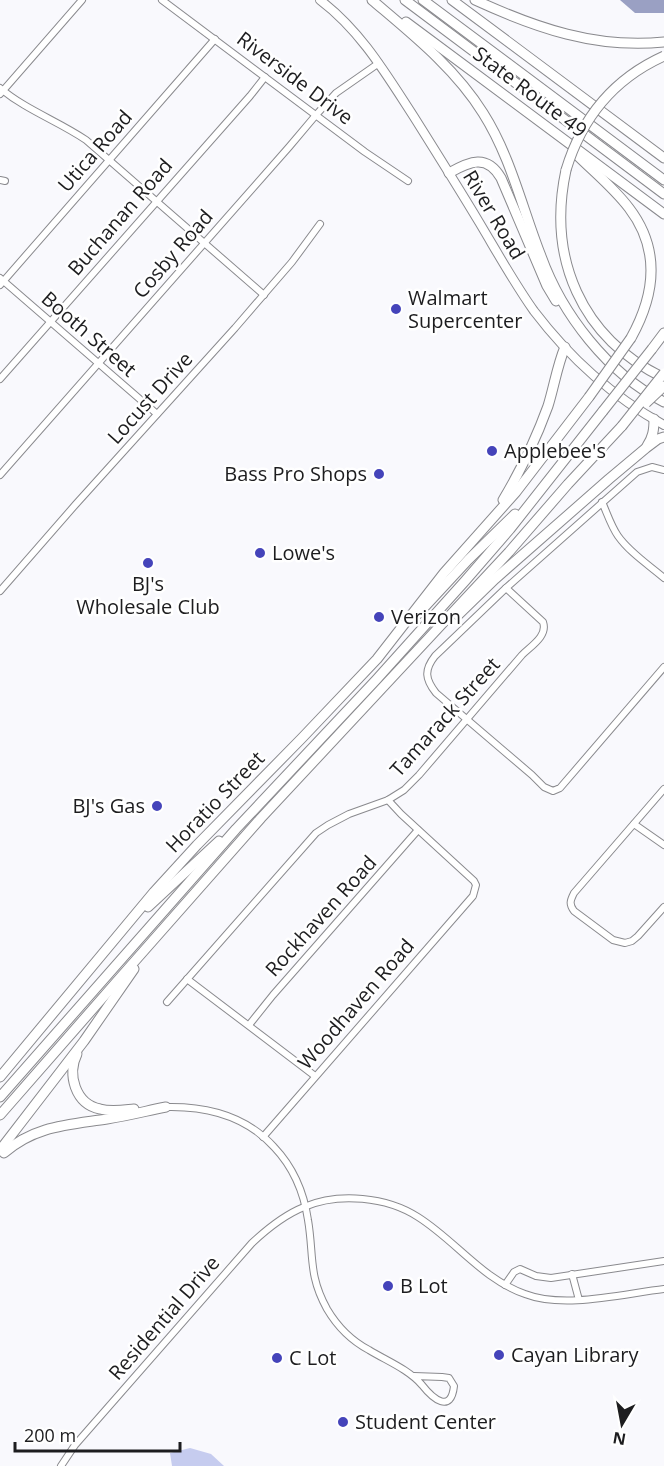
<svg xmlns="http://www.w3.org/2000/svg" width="664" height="1466" font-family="'Open Sans',sans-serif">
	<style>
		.green { fill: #c6ccef }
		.water { fill: #9aa0c3 }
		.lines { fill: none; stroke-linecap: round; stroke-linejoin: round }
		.minor-casing { stroke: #8a8a8e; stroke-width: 8 }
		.major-casing { stroke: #8a8a8e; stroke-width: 10 }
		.highway-casing { stroke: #8a8a8e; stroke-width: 11 }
		.minor { stroke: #fff; stroke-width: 6 }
		.major { stroke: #fff; stroke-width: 8 }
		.highway { stroke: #fff; stroke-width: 9 }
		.highway-bridge-casing { stroke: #8a8a8e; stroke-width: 11; stroke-linecap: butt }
		.highway-bridge { stroke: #fff; stroke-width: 9 }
		.poi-dot { fill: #4544ba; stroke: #fff; stroke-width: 2 }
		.labels { text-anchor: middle; stroke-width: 5; stroke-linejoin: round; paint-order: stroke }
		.street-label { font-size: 20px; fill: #1d1d1f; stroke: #fff }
		.poi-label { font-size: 20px; fill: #1d1d1f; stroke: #fff; text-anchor: start }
	</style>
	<rect width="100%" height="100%" fill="#f9f9fd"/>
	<polygon class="green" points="190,1448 211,1454 224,1466 172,1466 170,1453"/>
	<polygon class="water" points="620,0 664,0 664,13 635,13"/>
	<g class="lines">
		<g class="minor-casing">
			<g id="minor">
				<polyline points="162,0 365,152 408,181"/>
				<path d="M0 88C26 110 58 121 86 140L264 295"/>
				<polyline points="0,94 82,0"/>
				<polyline points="0,180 5,181"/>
				<polyline points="0,278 157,414"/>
				<polyline points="0,285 215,39"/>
				<polyline points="0,379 250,96 265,77"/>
				<path d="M664 470 652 467 637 472 506 588 435 656C424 670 425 679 436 693L532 775 544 787 553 791 560 788 664 667"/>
				<polyline points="0,475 289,147 316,115 336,93 379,63"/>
				<path d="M602 502C607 513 611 526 618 536 630 553 649 565 664 578"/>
				<polyline points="0,591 76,504 235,328 292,262 320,224"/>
				<path d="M664 789 574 893C570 901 569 904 574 911L613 940 625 943 632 941 638 936 664 907"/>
				<polyline points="634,824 664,845"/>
				<polyline points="187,979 315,1076"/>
				<path d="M167 1002 316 833 328 825 349 814 388 800 404 790 419 775 522 655C531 646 548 636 543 622L506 588"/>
				<polyline points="249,1025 273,995 418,830"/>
				<path d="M166 1107C207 1106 246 1116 274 1147 293 1167 304 1193 308 1220 314 1255 308 1275 327 1309 337 1326 352 1341 369 1350 387 1361 408 1369 422 1385 433 1399 451 1414 454 1386L449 1378 442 1377 414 1376"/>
				<polyline points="263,1137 473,896 476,885 474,881 401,814 388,800"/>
				<polyline points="572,1274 579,1300"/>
				<polyline points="505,1285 514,1272 520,1269 536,1276 551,1278 664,1261"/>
				<path d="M61 1466 75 1445 252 1243C268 1228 284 1215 304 1207 339 1192 387 1197 418 1217 456 1241 482 1279 525 1294 564 1309 622 1294 664 1289"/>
			</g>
		</g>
		<g class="major-casing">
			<path id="major" d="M320 0C361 31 386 74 414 117 436 152 458 187 479 222 497 252 514 283 534 311 569 357 613 397 664 425"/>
		</g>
		<g class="highway-casing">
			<g id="highway">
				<path d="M372 0C412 34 455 68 483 113 511 157 522 208 541 256 562 314 608 374 664 402"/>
				<polyline points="405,0 664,194"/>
				<polyline points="423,0 664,180"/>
				<polyline points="452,0 664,158"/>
				<path d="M475 0C536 28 596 49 664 42"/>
				<polyline points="406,22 664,214"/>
				<path d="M577 155C594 172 614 188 629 208 661 250 655 295 631 338"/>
				<path d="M566 170C547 258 581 338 664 378"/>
				<path d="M449 173C470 161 487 154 501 178L547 286 556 301"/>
				<polyline points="652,349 664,333"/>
				<path d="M647 446C653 437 654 430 654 419"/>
				<path d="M503 500C521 470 536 439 548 406 554 387 557 366 565 347"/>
				<polyline points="418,614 468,560 515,514"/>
				<polyline points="458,615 495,579 609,479 646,448 658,439 664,437"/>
				<polyline points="148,907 219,841"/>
				<path d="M77 1054C67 1074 75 1104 100 1109 111 1112 123 1110 134 1109"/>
				<polyline points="0,1077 154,892 197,845 302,738 377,659 444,573 516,492 589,397"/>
				<polyline points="0,1097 236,829 376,680 465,581 510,529 603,411"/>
				<polyline points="0,1115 119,979 261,818 509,552 568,484 622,426"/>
				<polyline points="0,1150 84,1041 134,969"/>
				<path d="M4 1153C34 1126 68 1125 107 1119 127 1116 146 1111 166 1107"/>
			</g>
		</g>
		<use href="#minor" class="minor"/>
		<use href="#major" class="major"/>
		<use href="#highway" class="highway"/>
		<g class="highway-bridge-casing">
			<g id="highway-bridge">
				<path d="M566 170C582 117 613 79 664 56"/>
				<polyline points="589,397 631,338"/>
				<polyline points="646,403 664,386"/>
				<polyline points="603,411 652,349"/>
				<polyline points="622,426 664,373"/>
			</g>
		</g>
		<use href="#highway-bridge" class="highway-bridge"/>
	</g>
	<g class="poi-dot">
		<circle cx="396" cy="309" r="6"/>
		<circle cx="492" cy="451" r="6"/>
		<circle cx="379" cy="474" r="6"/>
		<circle cx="260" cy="553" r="6"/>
		<circle cx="148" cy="563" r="6"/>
		<circle cx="379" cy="617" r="6"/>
		<circle cx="157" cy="806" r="6"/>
		<circle cx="388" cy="1286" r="6"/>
		<circle cx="499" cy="1355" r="6"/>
		<circle cx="277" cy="1358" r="6"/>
		<circle cx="343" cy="1422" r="6"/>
	</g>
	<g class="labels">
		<g class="street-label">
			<text transform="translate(295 78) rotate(37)" y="7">Riverside Drive</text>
			<text transform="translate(530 92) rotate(37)" y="7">State Route 49</text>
			<text transform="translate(95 151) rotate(-49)" y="7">Utica Road</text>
			<text transform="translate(494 215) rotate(59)" y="7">River Road</text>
			<text transform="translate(120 217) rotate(-49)" y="7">Buchanan Road</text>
			<text transform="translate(173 254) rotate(-49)" y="7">Cosby Road</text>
			<text transform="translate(89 334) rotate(41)" y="7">Booth Street</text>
			<text transform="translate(150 398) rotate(-48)" y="7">Locust Drive</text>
			<text transform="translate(445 717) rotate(-48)" y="7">Tamarack Street</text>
			<text transform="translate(215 802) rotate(-46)" y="7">Horatio Street</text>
			<text transform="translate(321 916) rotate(-48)" y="7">Rockhaven Road</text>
			<text transform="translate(356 1004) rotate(-49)" y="7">Woodhaven Road</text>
			<text transform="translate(164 1318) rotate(-49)" y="7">Residential Drive</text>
		</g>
		<g class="poi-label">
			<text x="408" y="305">Walmart<tspan x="408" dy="23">Supercenter</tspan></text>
			<text x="504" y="458">Applebee's</text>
			<text x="367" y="481" text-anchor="end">Bass Pro Shops</text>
			<text x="272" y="560">Lowe's</text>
			<text x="148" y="591" text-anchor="middle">BJ's<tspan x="148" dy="23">Wholesale Club</tspan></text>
			<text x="391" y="624">Verizon</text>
			<text x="145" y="813" text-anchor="end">BJ's Gas</text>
			<text x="400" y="1293">B Lot</text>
			<text x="511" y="1362">Cayan Library</text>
			<text x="289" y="1365">C Lot</text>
			<text x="355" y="1429">Student Center</text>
		</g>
	</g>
	<g transform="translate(622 1424) rotate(190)" stroke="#ffffff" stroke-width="4.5" paint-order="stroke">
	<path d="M0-4.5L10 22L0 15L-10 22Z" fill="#1d1d1f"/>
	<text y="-9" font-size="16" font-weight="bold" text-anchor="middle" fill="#1d1d1f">N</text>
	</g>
	<path d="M15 1442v9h165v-9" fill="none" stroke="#1d1d1f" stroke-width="3"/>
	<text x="24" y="1442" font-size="18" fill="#1d1d1f" stroke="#ffffff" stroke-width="4.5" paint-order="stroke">200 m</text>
</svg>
